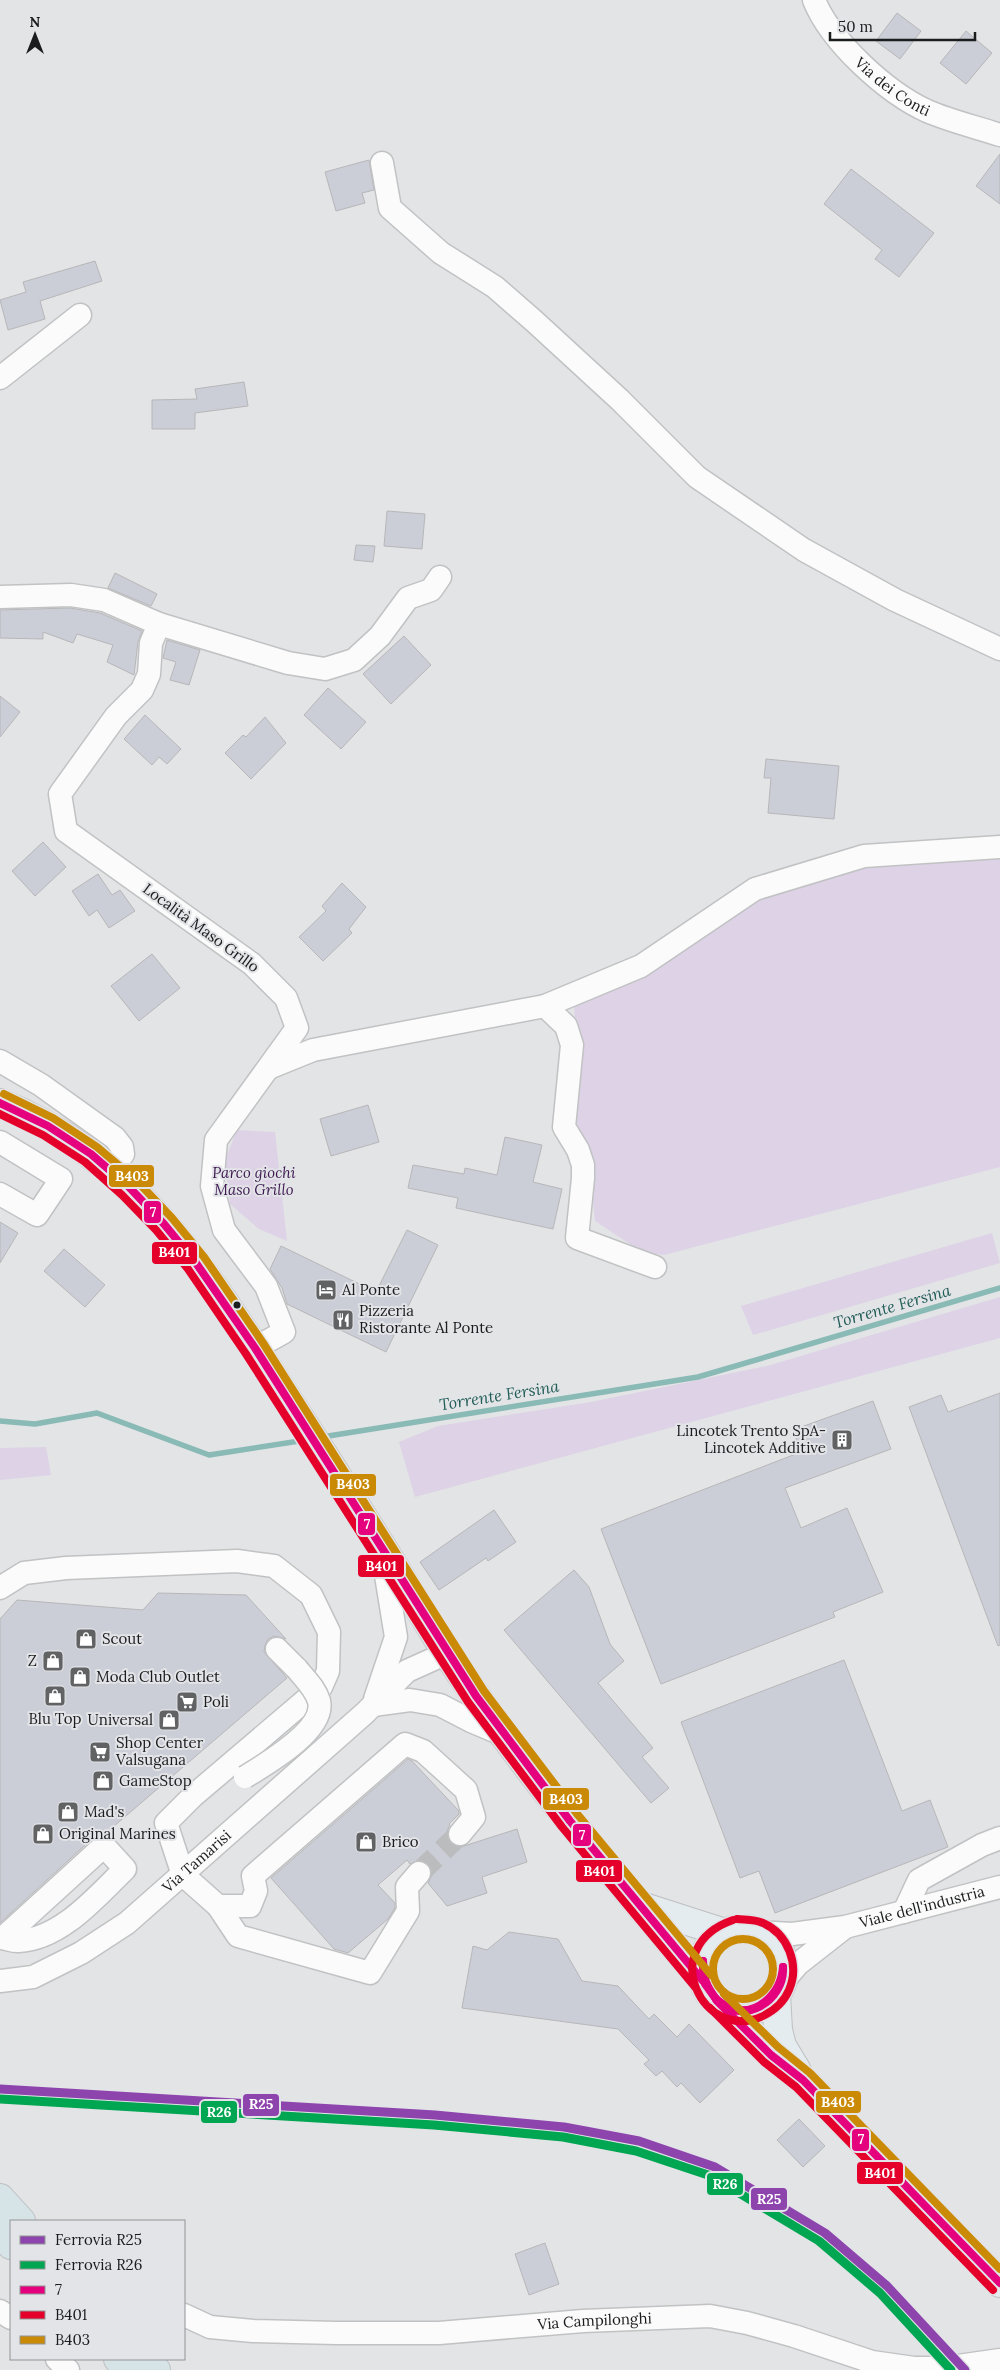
<svg xmlns="http://www.w3.org/2000/svg" width="1000" height="2370" font-family="Lora,serif">
	<style>
		.green { fill: #ddd2e6 }
		.lines { fill: none; stroke-linecap: round; stroke-linejoin: round }
		.stream { stroke: #89bab5; stroke-width: 5.5 }
		.building { fill: #cbcdd7; stroke: #b7b7b9 }
		.minor-tunnel { stroke: #bbbcbe; stroke-width: 22; stroke-dasharray: 22 11; stroke-linecap: butt }
		.minor-casing { stroke: #c1c2c3; stroke-width: 25 }
		.major-casing { stroke: #bebfc0; stroke-width: 30 }
		.highway-casing { stroke: #bebfc0; stroke-width: 30 }
		.minor { stroke: #fbfbfb; stroke-width: 22 }
		.major { stroke: #e5ecef; stroke-width: 28 }
		.highway { stroke: #d6e4e8; stroke-width: 28 }
		.minor-bridge-casing { stroke: #c1c2c3; stroke-width: 25; stroke-linecap: butt }
		.minor-bridge { stroke: #fbfbfb; stroke-width: 22 }
		.bus-1-casing { stroke: #e2e4e7; stroke-width: 11 }
		.bus-2-casing { stroke: #e2e4e7; stroke-width: 11 }
		.bus-3-casing { stroke: #e2e4e7; stroke-width: 11 }
		.bus-1 { stroke: #e5007d; stroke-width: 8 }
		.bus-2 { stroke: #e4002b; stroke-width: 8 }
		.bus-3 { stroke: #cb8a06; stroke-width: 8 }
		.rail-1-casing { stroke: #e2e4e7; stroke-width: 12 }
		.rail-2-casing { stroke: #e2e4e7; stroke-width: 12 }
		.rail-1 { stroke: #8e44ad; stroke-width: 9 }
		.rail-2 { stroke: #00a651; stroke-width: 9 }
		.bus-dot { fill: #1b1c1d; stroke: #e2e4e7; stroke-width: 2 }
		.labels { text-anchor: middle; stroke-width: 4; stroke-linejoin: round; paint-order: stroke }
		.street-label { font-size: 15px; fill: #1b1c1d; stroke: #e2e4e7 }
		.park-label { font-size: 15px; font-style: italic; fill: #3e1951; stroke: #e2e4e7 }
		.poi-label { font-size: 15px; fill: #1b1c1d; stroke: #e2e4e7; text-anchor: start }
		.water-label { font-size: 16px; font-style: italic; fill: #225d57; stroke: #e2e4e7 }
		.line-badge { stroke: #e2e4e7; stroke-width: 2 }
		.badge-label { font-size: 14px; text-anchor: middle; font-weight: bold; fill: #fff }
	</style>
	<rect width="100%" height="100%" fill="#e3e4e6"/>
	<g class="green">
		<polygon points="1000,851 1000,1167 664,1255 642,1252 595,1221 590,1173 577,1124 577,1064 574,1005 757,893 864,862"/>
		<polygon points="237,1130 275,1132 287,1241 259,1229 230,1204 225,1160"/>
		<polygon points="992,1233 1000,1263 753,1335 741,1306"/>
		<polygon points="1000,1297 1000,1338 415,1497 399,1442 438,1426 591,1402 767,1366"/>
		<polygon points="46,1447 51,1475 0,1480 0,1448"/>
	</g>
	<g class="lines">
		<g class="stream">
			<polyline points="0,1421 35,1424 97,1413 209,1455 306,1440"/>
			<polyline points="322,1437 698,1377 1000,1288"/>
		</g>
	</g>
	<g class="building">
		<polygon points="897,13 921,31 900,59 876,41"/>
		<polygon points="966,31 992,53 966,84 940,63"/>
		<polygon points="1000,154 1000,204 976,186"/>
		<polygon points="369,160 374,190 362,193 365,203 336,211 325,172"/>
		<polygon points="851,169 934,233 899,277 875,259 882,250 824,204"/>
		<polygon points="95,261 102,281 40,301 45,319 8,330 0,300 26,292 23,282"/>
		<polygon points="244,382 248,406 195,413 195,429 152,429 152,400 197,399 195,389"/>
		<polygon points="387,511 425,514 422,549 384,546"/>
		<polygon points="356,545 375,546 373,562 354,560"/>
		<polygon points="115,573 157,594 151,606 108,588"/>
		<polygon points="70,608 100,613 142,631 138,642 134,675 107,662 113,645 77,634 73,643 43,632 43,639 0,638 0,610"/>
		<polygon points="404,636 431,665 391,704 363,674"/>
		<polygon points="167,640 200,650 189,685 170,680 176,662 163,658"/>
		<polygon points="328,688 366,722 341,749 304,715"/>
		<polygon points="0,696 20,712 0,737"/>
		<polygon points="145,715 181,749 167,764 159,757 152,765 124,739"/>
		<polygon points="265,717 286,743 251,779 225,753 243,735 246,737"/>
		<polygon points="766,759 839,766 834,819 768,813 771,778 764,778"/>
		<polygon points="43,842 66,867 35,896 12,871"/>
		<polygon points="98,874 112,895 120,890 135,911 109,928 97,910 89,916 72,891"/>
		<polygon points="342,883 366,907 349,929 352,933 323,961 299,937 326,911 322,906"/>
		<polygon points="152,954 180,988 139,1021 111,986"/>
		<polygon points="368,1105 379,1142 331,1156 320,1119"/>
		<polygon points="505,1137 542,1145 533,1182 562,1189 553,1229 456,1208 458,1198 408,1188 413,1165 464,1174 465,1168 497,1175"/>
		<polygon points="0,1222 18,1233 0,1263"/>
		<polygon points="407,1230 438,1245 386,1352 287,1304 282,1288 270,1269 281,1246 376,1292"/>
		<polygon points="64,1249 105,1285 85,1307 44,1271"/>
		<polygon points="1000,1393 1000,1645 998,1646 909,1407 941,1395 948,1412"/>
		<polygon points="873,1401 891,1449 785,1488 801,1528 847,1508 883,1592 833,1612 835,1617 661,1684 601,1529 801,1452 793,1430"/>
		<polygon points="494,1510 516,1542 488,1561 486,1558 439,1590 420,1562"/>
		<polygon points="574,1570 589,1587 610,1644 624,1661 598,1683 653,1748 642,1757 669,1788 651,1803 504,1630"/>
		<polygon points="158,1593 246,1595 286,1639 274,1636 268,1639 265,1645 264,1652 287,1678 106,1833 95,1836 0,1923 0,1619 17,1600 143,1610"/>
		<polygon points="844,1660 902,1811 930,1800 948,1847 775,1913 759,1871 740,1878 681,1722"/>
		<polygon points="408,1759 412,1761 459,1811 459,1814 449,1824 450,1825 447,1831 448,1838 451,1844 457,1847 464,1846 517,1829 527,1862 482,1877 487,1893 447,1906 428,1883 432,1875 428,1863 421,1860 410,1864 407,1860 378,1885 395,1903 395,1908 388,1919 348,1953 334,1949 271,1878"/>
		<polygon points="509,1932 558,1939 582,1981 618,1986 649,2019 654,2014 677,2037 689,2024 734,2070 700,2103 681,2083 677,2087 662,2071 656,2076 644,2064 649,2060 618,2029 462,2008 473,1946 487,1950"/>
		<polygon points="799,2119 825,2146 803,2167 777,2140"/>
		<polygon points="545,2243 559,2284 529,2295 515,2254"/>
	</g>
	<g class="lines">
		<polyline class="minor-tunnel" points="419,1873 460,1834"/>
		<g class="minor-casing">
			<g id="minor">
				<path id="s1" d="M814 0C831 42 886 92 927 111 950 121 976 127 1000 135"/>
				<polyline points="382,163 390,208 441,253 495,287 534,321 620,400 697,477 804,550 895,600 1000,649"/>
				<polyline points="0,378 80,315"/>
				<polyline points="0,597 71,595 104,600 159,624"/>
				<polyline points="545,1006 566,1026 572,1045 564,1127 578,1150 583,1165 583,1178 577,1238 655,1267"/>
				<polyline points="0,1061 41,1085 115,1138 122,1147 123,1154 110,1171"/>
				<polyline points="271,1067 313,1050 545,1006 641,966 755,889 864,856 1000,847"/>
				<polyline points="0,1142 61,1179 37,1215 0,1194"/>
				<polyline points="255,1348 284,1332 266,1286 224,1230 212,1186 216,1140 297,1028 286,998 252,964 66,831 60,794 116,716 142,690 149,674 151,643 159,624 288,663 325,669 354,660 380,636 408,598 431,590 440,577"/>
				<polyline points="0,1588 24,1573 66,1568 237,1561 274,1566 311,1595 329,1632 328,1671 321,1687 193,1796 166,1823 183,1875 218,1906 238,1936 370,1973 408,1911 407,1887 419,1873"/>
				<polyline points="277,1649 297,1669"/>
				<polyline points="375,1699 396,1637 382,1551"/>
				<polyline points="373,1705 410,1700 440,1705 471,1721 502,1734"/>
				<polyline points="218,1906 250,1906 256,1891 253,1876 405,1744 423,1751 466,1790 474,1817 460,1834"/>
				<polyline points="904,1912 919,1880 982,1845 1000,1838"/>
				<path id="s2" d="M759 1932 792 1934 845 1927 1000 1887"/>
				<path d="M0 1938C6 1938 13 1942 19 1941 61 1939 96 1897 125 1869L104 1846 3 1938"/>
				<path id="s3" d="M0 1981 33 1977 81 1953 127 1923 365 1713 407 1671 447 1653"/>
				<polyline points="782,1983 798,1964 844,1928"/>
				<polyline points="0,2311 11,2318"/>
				<path id="s4" d="M184 2315 210 2327 253 2331 336 2333H439L583 2321 710 2316 747 2323 794 2336 872 2362 914 2368H944L1000 2360"/>
				<polyline points="57,2359 68,2370"/>
			</g>
		</g>
		<g class="major-casing">
			<g id="major">
				<path d="M0 1103C135 1157 208 1275 283 1392 315 1441 347 1491 378 1541 402 1578 423 1616 447 1653 523 1770 614 1875 703 1981"/>
				<polyline points="641,1906 725,1933"/>
				<circle cx="743" cy="1970" r="41"/>
				<polyline points="776,1994 778,2030 782,2046 797,2071"/>
				<polyline points="717,2001 771,2055 803,2080 1000,2283"/>
			</g>
		</g>
		<g class="highway-casing">
			<g id="highway">
				<polyline points="0,2198 21,2221"/>
				<polyline points="0,2233 11,2245"/>
				<polyline points="118,2359 128,2370"/>
				<polyline points="146,2359 156,2370"/>
			</g>
		</g>
		<use href="#minor" class="minor"/>
		<use href="#major" class="major"/>
		<use href="#highway" class="highway"/>
		<g class="minor-bridge-casing">
			<path id="minor-bridge" d="M245 1777C266 1764 326 1730 319 1701 315 1688 305 1679 297 1669"/>
		</g>
		<use href="#minor-bridge" class="minor-bridge"/>
		<g class="bus-1-casing">
			<g id="bus-1">
				<polyline points="0,1103 48,1126 91,1154 129,1187 164,1224 196,1263 255,1348 476,1696 570,1821 703,1981"/>
				<path d="M703 1961C702 1976 707 1987 716 1999"/>
				<polyline points="703,1961 705,1984 716,1999"/>
				<path d="M716 1999C720 2002 725 2006 729 2008 757 2018 781 1993 783 1967"/>
				<path d="M716 1999C741 2027 785 2002 783 1967"/>
				<polyline points="717,2001 771,2055 803,2080 1000,2283"/>
			</g>
		</g>
		<g class="bus-2-casing">
			<g id="bus-2">
				<polyline points="0,1114 43,1135 85,1162 122,1195 156,1230 188,1269 246,1354 468,1702 562,1827 695,1987"/>
				<path d="M733 1920C655 1947 703 2044 763 2016 775 2010 784 2002 789 1990 800 1965 788 1934 763 1923 754 1919 746 1920 737 1919"/>
				<polyline points="710,2008 764,2062 796,2087 993,2290"/>
			</g>
		</g>
		<g class="bus-3-casing">
			<g id="bus-3">
				<polyline points="4,1094 53,1118 97,1147 136,1180 172,1218 204,1257 263,1343 484,1691 578,1815 711,1975"/>
				<circle cx="743" cy="1969" r="30"/>
				<polyline points="724,1994 778,2047 810,2073 1000,2269"/>
			</g>
		</g>
		<use href="#bus-1" class="bus-1"/>
		<use href="#bus-2" class="bus-2"/>
		<use href="#bus-3" class="bus-3"/>
		<g class="rail-1-casing">
			<polyline id="rail-1" points="0,2089 435,2115 564,2127 639,2141 715,2167 825,2233 887,2286 965,2370"/>
		</g>
		<g class="rail-2-casing">
			<polyline id="rail-2" points="0,2099 434,2125 563,2137 636,2151 711,2176 819,2241 880,2293 951,2370"/>
		</g>
		<use href="#rail-1" class="rail-1"/>
		<use href="#rail-2" class="rail-2"/>
	</g>
	<defs>
		<g id="hotel-square" transform="scale(1.125)"><rect x="-9" y="-9" width="18" height="18" rx="4" fill="#616263" stroke="#e2e4e7"/><path d="M-6-4.5h1.5V1H6V5H4.5V3h-9V5H-6ZM-4 0a1.8 1.8 0 1 1 3.6 0ZM.5 0V-2.5h3Q6-2.5 6 0Z" fill="#fff"/></g>
		<g id="restaurant-square" transform="scale(1.125)"><rect x="-9" y="-9" width="18" height="18" rx="4" fill="#616263" stroke="#e2e4e7"/><path d="M-5-6h1v4h1v-4h1v4h1v-4h1v5L-1.5 .5V6h-2V.5L-5-1ZM5-6V6H3V1.5H1.5Q1.5-4 5-6Z" fill="#fff"/></g>
		<g id="building-square" transform="scale(1.125)"><rect x="-9" y="-9" width="18" height="18" rx="4" fill="#616263" stroke="#e2e4e7"/><path d="M-4-6H4V6H1V3H-1V6H-4ZM-2.5-4.3h1.7v1.8h-1.7ZM.8-4.3h1.7v1.8H.8ZM-2.5-1h1.7V.8h-1.7ZM.8-1h1.7V.8H.8Z" fill="#fff"/></g>
		<g id="shop-square" transform="scale(1.125)"><rect x="-9" y="-9" width="18" height="18" rx="4" fill="#616263" stroke="#e2e4e7"/><path d="M-5-2.5h2.3a2.7 3.5 0 0 1 5.4 0H5L5.5 6h-11ZM-1.5-2.5h3a1.5 2.3 0 0 0-3 0Z" fill="#fff"/></g>
		<g id="supermarket-square" transform="scale(1.125)"><rect x="-9" y="-9" width="18" height="18" rx="4" fill="#616263" stroke="#e2e4e7"/><path d="M-6-5.5h2.5l.6 2H6L4.5 2H-2.5L-4.4-4H-6ZM-1.5 3.2a1.3 1.3 0 1 0 .1 0ZM3 3.2a1.3 1.3 0 1 0 .1 0Z" fill="#fff"/></g>
	</defs>
	<g fill-rule="evenodd">
		<use href="#hotel-square" x="326" y="1290"/>
		<use href="#restaurant-square" x="343" y="1320"/>
		<use href="#building-square" x="842" y="1440"/>
		<use href="#shop-square" x="86" y="1639"/>
		<use href="#shop-square" x="53" y="1661"/>
		<use href="#shop-square" x="80" y="1677"/>
		<use href="#shop-square" x="55" y="1696"/>
		<use href="#supermarket-square" x="187" y="1702"/>
		<use href="#shop-square" x="169" y="1720"/>
		<use href="#supermarket-square" x="100" y="1752"/>
		<use href="#shop-square" x="103" y="1781"/>
		<use href="#shop-square" x="68" y="1812"/>
		<use href="#shop-square" x="43" y="1834"/>
		<use href="#shop-square" x="366" y="1842"/>
	</g>
	<circle class="bus-dot" cx="237" cy="1305" r="4.5"/>
	<g class="labels">
		<g class="street-label">
			<text dy="5" stroke="none"><textPath href="#s1" startOffset="119">Via dei Conti</textPath></text>
			<text transform="translate(201 928) rotate(36)" y="5">Località Maso Grillo</text>
			<text dy="5" stroke="none"><textPath href="#s3" startOffset="235">Via Tamarisi</textPath></text>
			<text dy="5" stroke="none"><textPath href="#s2" startOffset="166">Viale dell'industria</textPath></text>
			<text dy="5" stroke="none"><textPath href="#s4" startOffset="414">Via Campilonghi</textPath></text>
		</g>
		<g class="park-label">
			<text x="254" y="1178">Parco giochi<tspan x="254" dy="17">Maso Grillo</tspan></text>
		</g>
		<g class="poi-label">
			<text x="342" y="1295">Al Ponte</text>
			<text x="359" y="1316">Pizzeria<tspan x="359" dy="17">Ristorante Al Ponte</tspan></text>
			<text x="826" y="1436" text-anchor="end">Lincotek Trento SpA-<tspan x="826" dy="17">Lincotek Additive</tspan></text>
			<text x="102" y="1644">Scout</text>
			<text x="37" y="1666" text-anchor="end">Z</text>
			<text x="96" y="1682">Moda Club Outlet</text>
			<text x="203" y="1707">Poli</text>
			<text x="55" y="1724" text-anchor="middle">Blu Top</text>
			<text x="153" y="1725" text-anchor="end">Universal</text>
			<text x="116" y="1748">Shop Center<tspan x="116" dy="17">Valsugana</tspan></text>
			<text x="119" y="1786">GameStop</text>
			<text x="84" y="1817">Mad's</text>
			<text x="59" y="1839">Original Marines</text>
			<text x="382" y="1847">Brico</text>
		</g>
		<g class="water-label">
			<text transform="translate(892 1306) rotate(-16)" y="6">Torrente Fersina</text>
			<text transform="translate(499 1395) rotate(-9)" y="6">Torrente Fersina</text>
		</g>
	</g>
	<g class="line-badge">
		<rect x="108" y="1164" width="47" height="24" rx="5" fill="#cb8a06"/>
		<rect x="143" y="1200" width="19" height="24" rx="5" fill="#e5007d"/>
		<rect x="151" y="1241" width="47" height="24" rx="5" fill="#e4002b"/>
		<rect x="329" y="1473" width="48" height="24" rx="5" fill="#cb8a06"/>
		<rect x="357" y="1512" width="19" height="24" rx="5" fill="#e5007d"/>
		<rect x="357" y="1554" width="48" height="24" rx="5" fill="#e4002b"/>
		<rect x="542" y="1787" width="48" height="24" rx="5" fill="#cb8a06"/>
		<rect x="572" y="1823" width="20" height="24" rx="5" fill="#e5007d"/>
		<rect x="575" y="1859" width="48" height="24" rx="5" fill="#e4002b"/>
		<rect x="815" y="2090" width="47" height="24" rx="5" fill="#cb8a06"/>
		<rect x="242" y="2093" width="38" height="24" rx="5" fill="#8e44ad"/>
		<rect x="200" y="2100" width="38" height="24" rx="5" fill="#00a651"/>
		<rect x="851" y="2128" width="19" height="24" rx="5" fill="#e5007d"/>
		<rect x="856" y="2161" width="48" height="24" rx="5" fill="#e4002b"/>
		<rect x="706" y="2172" width="38" height="24" rx="5" fill="#00a651"/>
		<rect x="750" y="2187" width="38" height="24" rx="5" fill="#8e44ad"/>
	</g>
	<g class="badge-label">
		<text x="132" y="1181">B403</text>
		<text x="153" y="1217">7</text>
		<text x="174" y="1257">B401</text>
		<text x="353" y="1489">B403</text>
		<text x="367" y="1529">7</text>
		<text x="381" y="1571">B401</text>
		<text x="566" y="1804">B403</text>
		<text x="582" y="1840">7</text>
		<text x="599" y="1876">B401</text>
		<text x="838" y="2107">B403</text>
		<text x="261" y="2109">R25</text>
		<text x="219" y="2117">R26</text>
		<text x="861" y="2144">7</text>
		<text x="880" y="2178">B401</text>
		<text x="725" y="2189">R26</text>
		<text x="769" y="2204">R25</text>
	</g>
	<rect x="10" y="2220" width="175" height="140" fill="#e2e4e7" stroke="#929496"/>
	<rect x="20" y="2236" width="25" height="8" fill="#8e44ad" stroke="#929496"/>
	<text x="55" y="2245" font-size="15" fill="#1b1c1d">Ferrovia R25</text>
	<rect x="20" y="2261" width="25" height="8" fill="#00a651" stroke="#929496"/>
	<text x="55" y="2270" font-size="15" fill="#1b1c1d">Ferrovia R26</text>
	<rect x="20" y="2286" width="25" height="8" fill="#e5007d" stroke="#929496"/>
	<text x="55" y="2295" font-size="15" fill="#1b1c1d">7</text>
	<rect x="20" y="2311" width="25" height="8" fill="#e4002b" stroke="#929496"/>
	<text x="55" y="2320" font-size="15" fill="#1b1c1d">B401</text>
	<rect x="20" y="2336" width="25" height="8" fill="#cb8a06" stroke="#929496"/>
	<text x="55" y="2345" font-size="15" fill="#1b1c1d">B403</text>
	<g transform="translate(35 35)" stroke="#e2e4e7" stroke-width="4" paint-order="stroke">
	<path d="M0-4L9 19L0 12L-9 19Z" fill="#1b1c1d"/>
	<text y="-8" font-size="14" font-weight="bold" text-anchor="middle" fill="#1b1c1d">N</text>
	</g>
	<path d="M830 32v8h145v-8" fill="none" stroke="#1b1c1d" stroke-width="2.5"/>
	<text x="838" y="32" font-size="15" fill="#1b1c1d" stroke="#e2e4e7" stroke-width="4" paint-order="stroke">50 m</text>
</svg>
